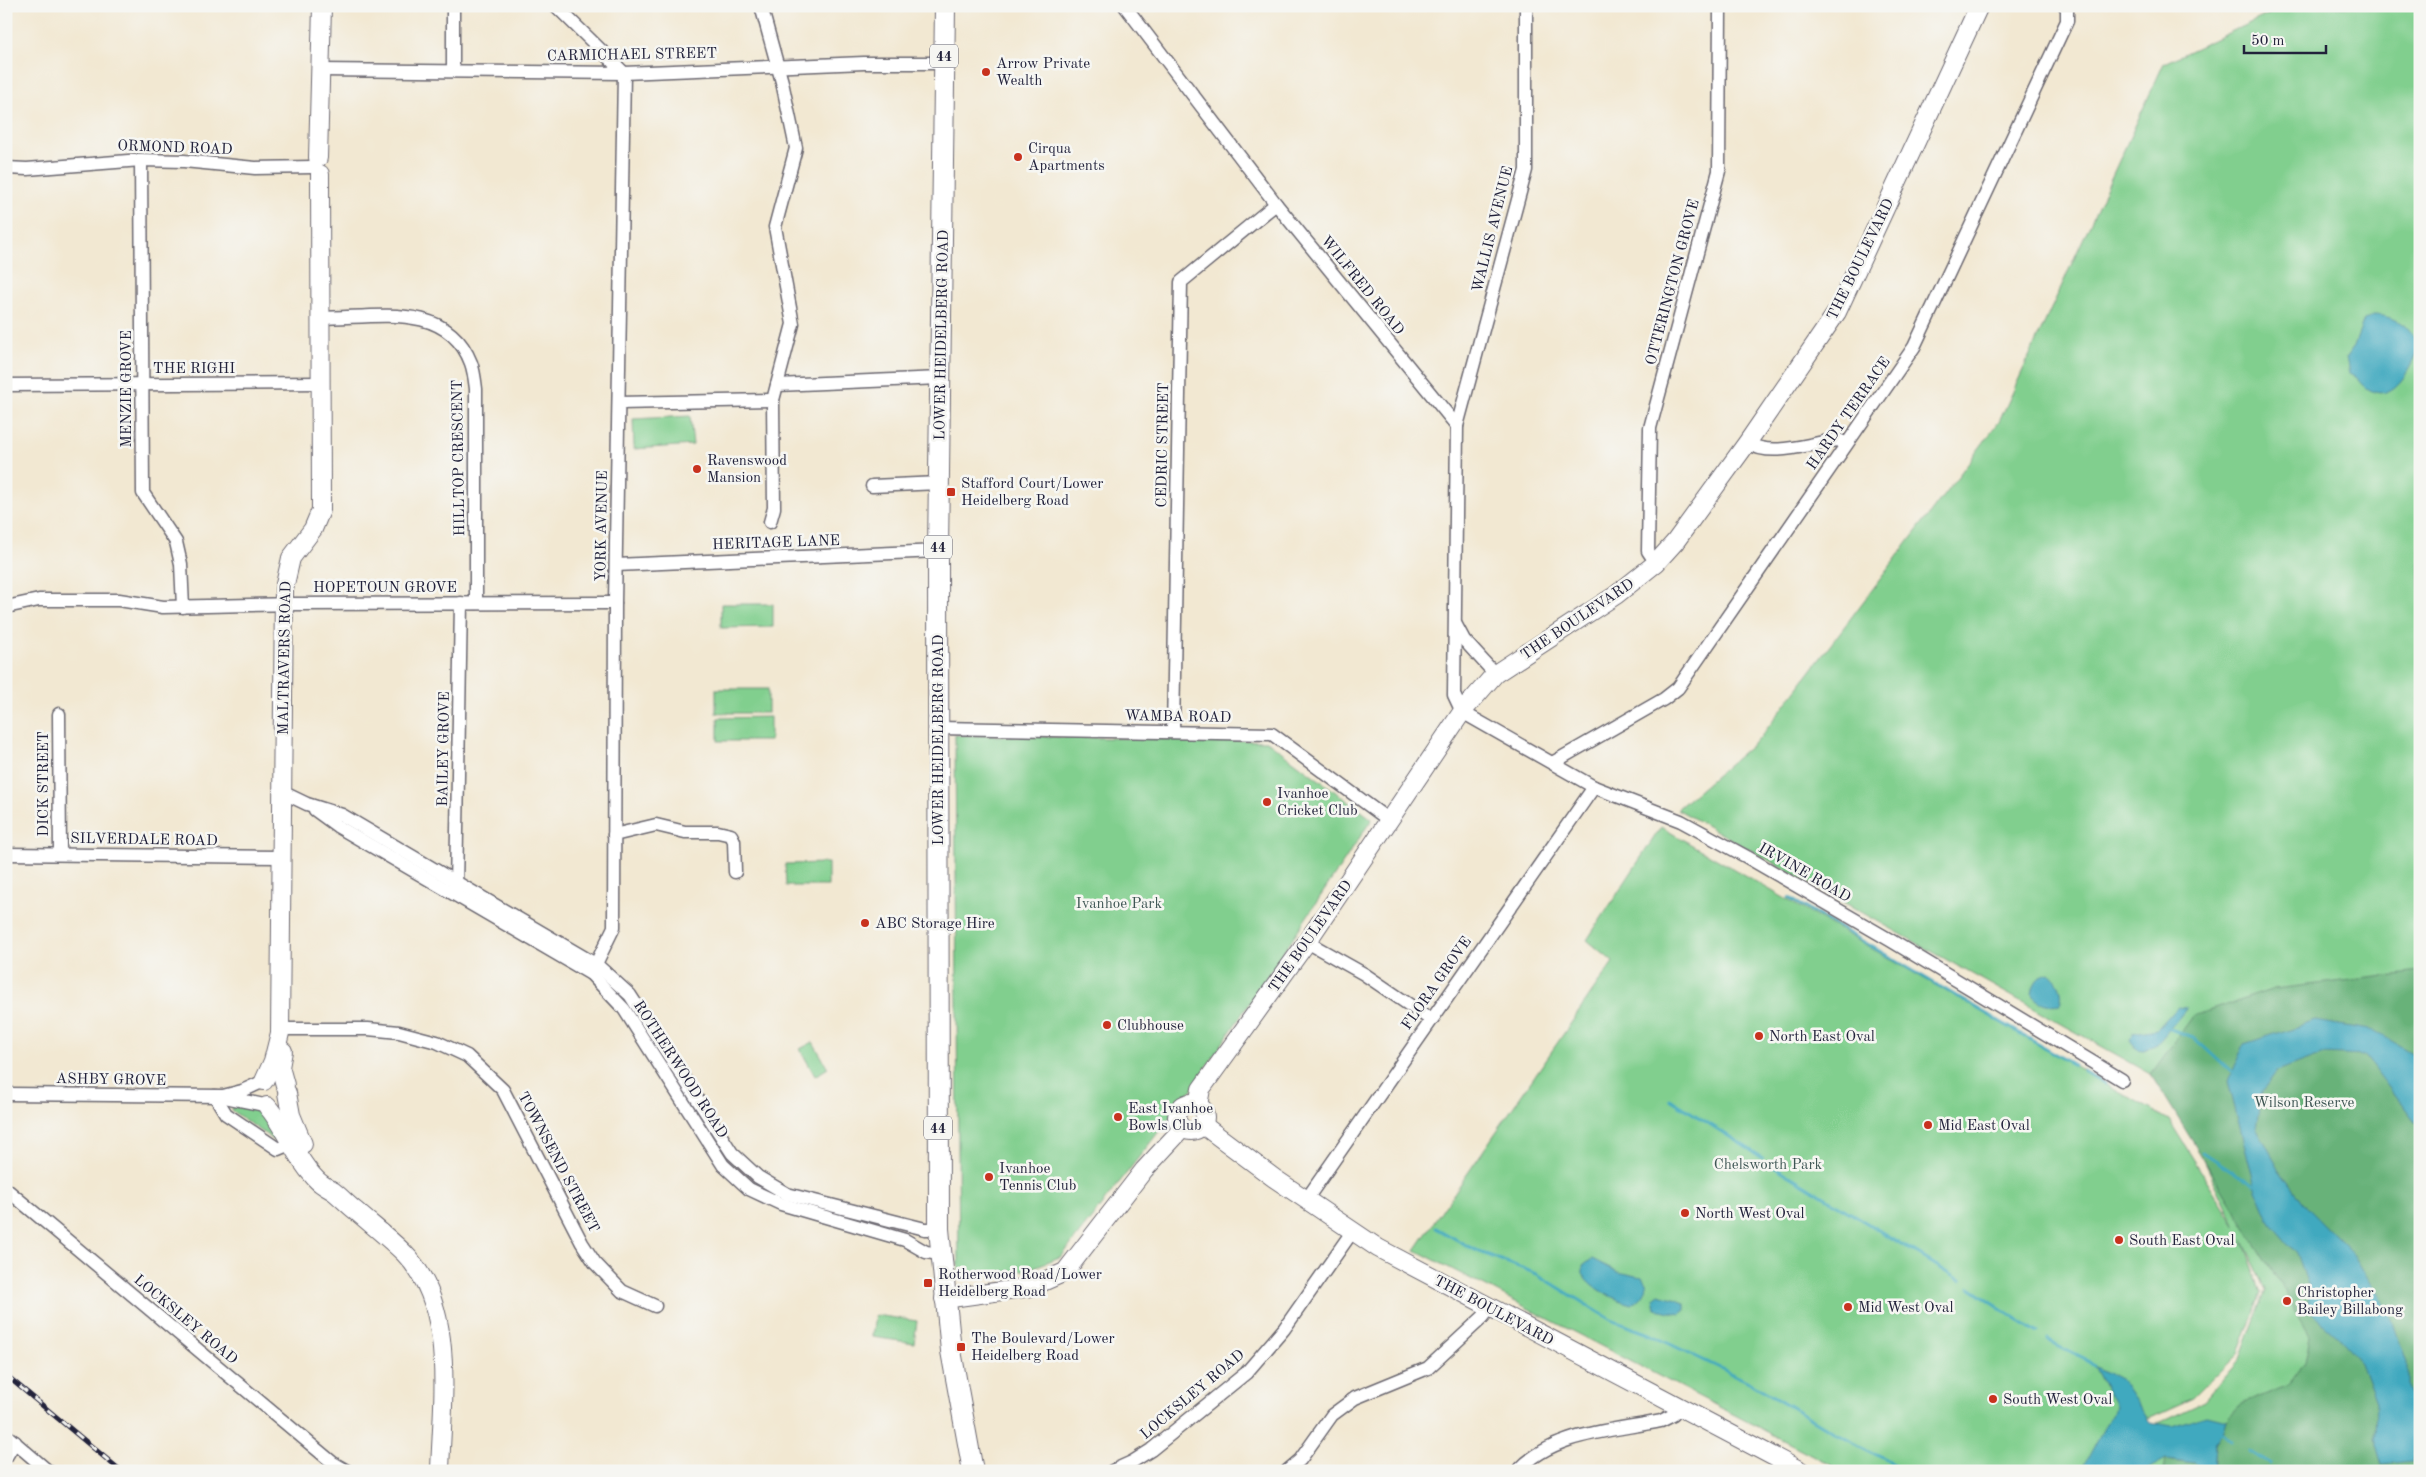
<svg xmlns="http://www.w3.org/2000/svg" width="2426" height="1477" font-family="'Old Standard TT',serif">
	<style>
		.green { fill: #81cf8e; stroke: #527864 }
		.forest { fill: #68b279; stroke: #456a5a }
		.water { fill: #40a9bf; stroke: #31667d }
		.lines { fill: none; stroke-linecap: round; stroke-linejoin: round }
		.stream { stroke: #40a9bf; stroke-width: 3 }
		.street-casing { stroke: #6b6770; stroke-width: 15 }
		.secondary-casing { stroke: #6b6770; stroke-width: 20 }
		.primary-casing { stroke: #6b6770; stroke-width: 22 }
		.street { stroke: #fff; stroke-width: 12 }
		.secondary { stroke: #fff; stroke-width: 18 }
		.primary { stroke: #fff; stroke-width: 20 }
		.rail-casing { stroke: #22223b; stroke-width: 5 }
		.rail { stroke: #f6f6f2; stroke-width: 3; stroke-dasharray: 9; stroke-linecap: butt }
		.poi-dot { fill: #c8321e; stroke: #f6f6f2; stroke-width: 2 }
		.labels { text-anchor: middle; stroke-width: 5; stroke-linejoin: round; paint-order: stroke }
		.shield { fill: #f6f6f2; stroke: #626272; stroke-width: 1 }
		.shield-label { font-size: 14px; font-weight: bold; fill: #22223b }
		.street-label { font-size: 15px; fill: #22223b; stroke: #f6f6f2 }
		.poi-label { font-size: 15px; fill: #22223b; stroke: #f6f6f2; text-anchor: start }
		.park-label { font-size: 15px; fill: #3e5654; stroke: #f6f6f2 }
	</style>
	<rect width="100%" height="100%" fill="#f6f6f2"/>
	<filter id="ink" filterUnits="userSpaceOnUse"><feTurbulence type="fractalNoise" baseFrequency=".02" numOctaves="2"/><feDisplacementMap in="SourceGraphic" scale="10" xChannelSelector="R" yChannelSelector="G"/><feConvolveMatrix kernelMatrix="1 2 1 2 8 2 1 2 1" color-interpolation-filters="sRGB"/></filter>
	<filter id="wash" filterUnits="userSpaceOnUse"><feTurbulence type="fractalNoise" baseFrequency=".0096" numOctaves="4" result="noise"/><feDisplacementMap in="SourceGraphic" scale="20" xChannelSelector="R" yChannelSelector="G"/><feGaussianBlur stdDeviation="1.12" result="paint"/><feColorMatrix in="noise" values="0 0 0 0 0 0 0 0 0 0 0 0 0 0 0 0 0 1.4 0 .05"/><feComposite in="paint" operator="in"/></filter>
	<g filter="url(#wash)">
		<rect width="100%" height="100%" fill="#f2e8d2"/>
		<g class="green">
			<polygon points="2286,6 2420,6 2420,1471 2093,1471 2120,1440 2204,1401 2240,1359 2266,1289 2243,1241 2262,1292 2238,1353 2193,1398 2117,1432 2086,1471 1843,1471 1415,1250 1613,962 1587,940 1661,827 2169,1120 2236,1227 2187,1125 2151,1074 1677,809 1760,738 1999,422 2164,63"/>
			<polygon points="690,416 693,445 634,449 633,419"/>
			<polygon points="721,604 773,604 773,627 721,628"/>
			<rect x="716" y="689" width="52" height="24"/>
			<polygon points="770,717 770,741 718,741 718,718"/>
			<polygon points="955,735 1267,741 1372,819 1192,1089 1062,1256 1027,1270 959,1276"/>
			<polygon points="828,863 828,886 786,886 785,864"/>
			<polygon points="813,1042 828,1068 815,1076 800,1049"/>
			<polygon points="232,1106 260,1110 284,1140 278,1143 231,1110"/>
			<polygon points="875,1315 917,1321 914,1343 872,1337"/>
		</g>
		<g class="forest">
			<polygon points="2420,972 2420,1471 2213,1471 2215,1444 2222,1433 2226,1420 2241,1404 2288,1385 2305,1361 2310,1337 2281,1285 2151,1074 2193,1016 2274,989"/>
			<polygon points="2166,1459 2195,1463 2205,1471 2164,1471"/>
		</g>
		<g class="water">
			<path d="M2373 315C2397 316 2408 325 2419 346 2413 364 2395 404 2370 390 2362 386 2359 377 2349 373L2346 357 2354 346 2364 320Z"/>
			<path d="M2049 973C2059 981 2064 992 2060 1004 2049 1006 2039 1004 2032 995 2033 984 2037 976 2049 973Z"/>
			<polygon points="2177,1007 2187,1008 2157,1044 2144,1050 2137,1049 2130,1040 2133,1033 2157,1029"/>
			<polygon points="2315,1021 2375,1031 2420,1058 2420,1129 2365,1056 2323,1054 2277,1071 2262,1091 2256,1127 2280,1170 2306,1206 2353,1254 2390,1314 2407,1363 2407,1388 2420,1424 2412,1461 2383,1464 2375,1437 2376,1403 2361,1363 2337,1336 2309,1311 2308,1285 2297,1254 2271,1224 2255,1186 2228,1081 2244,1044"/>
			<path d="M1592 1259 1618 1272 1642 1277 1647 1285C1645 1295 1641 1299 1632 1304 1614 1299 1592 1290 1583 1274V1266Z"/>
			<polygon points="1659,1294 1678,1299 1685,1304 1685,1310 1680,1314 1656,1309 1654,1298"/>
			<polygon points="2094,1366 2122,1381 2150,1422 2172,1426 2206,1415 2226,1420 2222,1433 2215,1444 2213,1471 2205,1471 2195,1463 2166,1459 2144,1471 2081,1471 2115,1407"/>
		</g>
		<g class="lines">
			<g class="stream">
				<polyline points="1789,898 2074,1065"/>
				<polyline points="2170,1029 2193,1037 2232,1073"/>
				<polyline points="2084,1071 2105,1084"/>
				<polyline points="1670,1099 1763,1158"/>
				<polyline points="2203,1152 2255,1186"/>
				<polyline points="1772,1165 1960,1280"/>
				<polyline points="1436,1228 1475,1250 1537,1274 1611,1320 1649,1334 1749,1382 1837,1434 1907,1471"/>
				<polyline points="1970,1287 2038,1333"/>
				<polyline points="2047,1340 2084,1358 2094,1366"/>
				<polyline points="2222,1433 2231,1441"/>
				<polyline points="2248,1451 2270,1464"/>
			</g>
		</g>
	</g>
	<g filter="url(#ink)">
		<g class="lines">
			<g class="street-casing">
				<g id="street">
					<polyline points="556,6 624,73 615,603 614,927 591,974"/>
					<polyline points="761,6 782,82 796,148 775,227 793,324 773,400 774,508 770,522"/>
					<polyline points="1125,6 1276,204 1457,426 1454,695 1462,712 1594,787 1681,821 1747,857 1890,940 2122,1080"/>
					<polyline points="320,70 624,73 864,63 944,63"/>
					<polyline points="453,70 453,6"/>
					<polyline points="141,160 143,493 176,542 181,564 183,607"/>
					<polyline points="6,168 27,169 141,160 184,161 255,168 312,167"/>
					<path d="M322 318C375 318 447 300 471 363 474 371 475 381 476 389V603"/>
					<polyline points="6,385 322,383"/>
					<polyline points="777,385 940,378"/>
					<polyline points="619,403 773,400"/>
					<polyline points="1457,426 1526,170 1526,6"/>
					<path d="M1747 443C1771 457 1804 445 1830 441L1839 440 1845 443"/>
					<polyline points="872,486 939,483"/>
					<polyline points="1656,563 1648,551 1650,428 1719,171 1720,6"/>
					<polyline points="616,565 938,551"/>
					<polyline points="6,607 39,600 119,600 163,607 296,604 615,603"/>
					<polyline points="1456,625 1464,640 1495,674"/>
					<polyline points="59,714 60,854"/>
					<polyline points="938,728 1272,734 1390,821"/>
					<polyline points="1173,731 1181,282 1276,204"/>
					<polyline points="1554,762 1664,699 1678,688 1914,347 2067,21 2067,9 2065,6"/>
					<polyline points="282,792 307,804 342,815 597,965 630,995 732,1153 758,1177 787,1194 925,1229 939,1229"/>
					<polyline points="315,810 337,826 591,974 624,1009 723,1165 749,1189 781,1204 905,1240 926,1252 940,1254"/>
					<polyline points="614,835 656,825 685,832 718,832 731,835 734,841 735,872"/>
					<polyline points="6,854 281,857"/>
					<polyline points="456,888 461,603"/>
					<polyline points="1307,942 1364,974 1430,1019"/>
					<polyline points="280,1029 368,1029 399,1032 437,1042 467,1056 503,1090 582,1243 595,1263 622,1291 655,1306"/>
					<polyline points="6,1094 223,1096 242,1091 264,1081"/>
					<polyline points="215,1096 226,1114 278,1149 290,1144"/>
					<polyline points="225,1097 264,1105"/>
					<polyline points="6,1189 333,1463 347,1471"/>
					<polyline points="1306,1200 1594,787"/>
					<polyline points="6,1435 48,1471"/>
					<polyline points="6,1457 15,1442"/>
					<polyline points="1112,1471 1132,1462 1151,1450 1246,1373 1284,1329 1352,1232"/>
					<polyline points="1287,1471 1300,1460 1332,1415 1355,1398 1428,1368 1483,1317 1490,1308"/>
					<path d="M1518 1471C1553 1432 1613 1431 1661 1421L1673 1415 1679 1407"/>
				</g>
			</g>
			<g class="secondary-casing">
				<g id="secondary">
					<polyline points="318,158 322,6"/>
					<polyline points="283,1051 280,1067 285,1085"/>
					<polyline points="264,1081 273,1061 280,1033 284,589 291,558 313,529 321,510 320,174"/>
					<polyline points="287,1093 291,1115 303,1144"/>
					<circle cx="1191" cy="1117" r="14"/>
					<polyline points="1198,1105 1201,1089 1307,942 1462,712 1495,674 1616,595 1656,563 1675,542 1747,443 1837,312 1979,6"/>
					<path d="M267 1106C286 1128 294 1156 315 1178 320 1184 326 1187 333 1191 341 1197 348 1205 356 1211 372 1225 389 1238 404 1253 457 1306 442 1403 440 1471"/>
					<polyline points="1203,1125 1274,1178 1378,1248 1801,1471"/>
					<polyline points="944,1299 1031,1287 1065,1272 1144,1170 1182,1129"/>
				</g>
			</g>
			<g class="primary-casing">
				<polyline id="primary" points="945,6 938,551 939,1229 951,1351 973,1471"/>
			</g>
			<use href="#street" class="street"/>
			<use href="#secondary" class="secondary"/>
			<use href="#primary" class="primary"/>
			<g class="rail-casing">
				<polyline id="rail" points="6,1375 121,1471"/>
			</g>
			<use href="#rail" class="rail"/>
		</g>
	</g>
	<g class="poi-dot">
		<circle cx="986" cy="72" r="5"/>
		<circle cx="1018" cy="157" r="5"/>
		<circle cx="697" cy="469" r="5"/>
		<rect x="946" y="487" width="10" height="10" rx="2.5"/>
		<circle cx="1267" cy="802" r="5"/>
		<circle cx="865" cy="923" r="5"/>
		<circle cx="1107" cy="1025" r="5"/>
		<circle cx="1759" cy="1036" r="5"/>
		<circle cx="1118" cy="1117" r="5"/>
		<circle cx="1928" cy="1125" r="5"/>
		<circle cx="989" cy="1177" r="5"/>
		<circle cx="1685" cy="1213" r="5"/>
		<circle cx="2119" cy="1240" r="5"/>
		<rect x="923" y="1278" width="10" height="10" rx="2.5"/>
		<circle cx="2287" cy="1301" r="5"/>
		<circle cx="1848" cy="1307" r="5"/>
		<rect x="956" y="1342" width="10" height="10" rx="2.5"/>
		<circle cx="1993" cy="1399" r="5"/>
	</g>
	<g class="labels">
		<g class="shield">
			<rect x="930" y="44.5" width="28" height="23" rx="4"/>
			<rect x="924" y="535.5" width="28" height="23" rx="4"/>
			<rect x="924" y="1116.5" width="28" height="23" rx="4"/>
		</g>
		<g class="shield-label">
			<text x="944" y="61">44</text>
			<text x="938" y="552">44</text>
			<text x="938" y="1133">44</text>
		</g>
		<g class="street-label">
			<text transform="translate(632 54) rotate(-1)" y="5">CARMICHAEL STREET</text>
			<text transform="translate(175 147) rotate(2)" y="5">ORMOND ROAD</text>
			<text transform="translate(1492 229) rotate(-76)" y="5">WALLIS AVENUE</text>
			<text transform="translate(1860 259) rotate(-64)" y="5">THE BOULEVARD</text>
			<text transform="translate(1672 282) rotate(-75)" y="5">OTTERINGTON GROVE</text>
			<text transform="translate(1363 285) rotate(51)" y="5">WILFRED ROAD</text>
			<text transform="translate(941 335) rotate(-89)" y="5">LOWER HEIDELBERG ROAD</text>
			<text x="194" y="373">THE RIGHI</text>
			<text transform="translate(126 389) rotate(-90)" y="5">MENZIE GROVE</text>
			<text transform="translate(1848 413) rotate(-55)" y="5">HARDY TERRACE</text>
			<text transform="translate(1162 445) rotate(-89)" y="5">CEDRIC STREET</text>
			<text transform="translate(458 458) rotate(-91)" y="5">HILLTOP CRESCENT</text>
			<text transform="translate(601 526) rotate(-89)" y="5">YORK AVENUE</text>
			<text transform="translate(776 542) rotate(-2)" y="5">HERITAGE LANE</text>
			<text x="385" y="592">HOPETOUN GROVE</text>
			<text transform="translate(1577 619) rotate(-34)" y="5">THE BOULEVARD</text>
			<text transform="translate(284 658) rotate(-89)" y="5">MALTRAVERS ROAD</text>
			<text transform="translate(1178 716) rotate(1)" y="5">WAMBA ROAD</text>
			<text transform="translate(938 740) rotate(-90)" y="5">LOWER HEIDELBERG ROAD</text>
			<text transform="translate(443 749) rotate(-89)" y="5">BAILEY GROVE</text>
			<text transform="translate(43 784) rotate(-90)" y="5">DICK STREET</text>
			<text transform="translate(144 839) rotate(1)" y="5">SILVERDALE ROAD</text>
			<text transform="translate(1805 872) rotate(30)" y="5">IRVINE ROAD</text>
			<text transform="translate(1310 936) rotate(-55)" y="5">THE BOULEVARD</text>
			<text transform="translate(1436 983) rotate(-55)" y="5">FLORA GROVE</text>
			<text transform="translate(681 1069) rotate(57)" y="5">ROTHERWOOD ROAD</text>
			<text transform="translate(111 1079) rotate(1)" y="5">ASHBY GROVE</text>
			<text transform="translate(559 1162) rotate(62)" y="5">TOWNSEND STREET</text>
			<text transform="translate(1494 1310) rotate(28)" y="5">THE BOULEVARD</text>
			<text transform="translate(186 1319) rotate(40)" y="5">LOCKSLEY ROAD</text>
			<text transform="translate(1192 1394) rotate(-40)" y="5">LOCKSLEY ROAD</text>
		</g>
		<g class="poi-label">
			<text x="996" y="68">Arrow Private<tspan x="996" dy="17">Wealth</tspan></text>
			<text x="1028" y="153">Cirqua<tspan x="1028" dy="17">Apartments</tspan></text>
			<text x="707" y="465">Ravenswood<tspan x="707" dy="17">Mansion</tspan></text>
			<text x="961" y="488">Stafford Court/Lower<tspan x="961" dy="17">Heidelberg Road</tspan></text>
			<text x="1277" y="798">Ivanhoe<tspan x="1277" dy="17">Cricket Club</tspan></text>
			<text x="875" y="928">ABC Storage Hire</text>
			<text x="1117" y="1030">Clubhouse</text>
			<text x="1769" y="1041">North East Oval</text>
			<text x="1128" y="1113">East Ivanhoe<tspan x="1128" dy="17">Bowls Club</tspan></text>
			<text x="1938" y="1130">Mid East Oval</text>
			<text x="999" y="1173">Ivanhoe<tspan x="999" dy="17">Tennis Club</tspan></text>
			<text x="1695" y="1218">North West Oval</text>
			<text x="2129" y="1245">South East Oval</text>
			<text x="938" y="1279">Rotherwood Road/Lower<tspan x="938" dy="17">Heidelberg Road</tspan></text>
			<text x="2297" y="1297">Christopher<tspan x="2297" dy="17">Bailey Billabong</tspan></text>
			<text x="1858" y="1312">Mid West Oval</text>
			<text x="971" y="1343">The Boulevard/Lower<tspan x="971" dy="17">Heidelberg Road</tspan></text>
			<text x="2003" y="1404">South West Oval</text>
		</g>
		<g class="park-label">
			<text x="1119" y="908">Ivanhoe Park</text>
			<text x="2304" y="1107">Wilson Reserve</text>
			<text x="1768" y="1169">Chelsworth Park</text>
		</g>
	</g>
	<rect width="2426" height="1477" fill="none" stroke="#f6f6f2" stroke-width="25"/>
	<path d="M2244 45v8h82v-8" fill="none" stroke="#22223b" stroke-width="2.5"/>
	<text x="2251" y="45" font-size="15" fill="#22223b" stroke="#f6f6f2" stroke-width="4" paint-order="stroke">50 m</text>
</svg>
